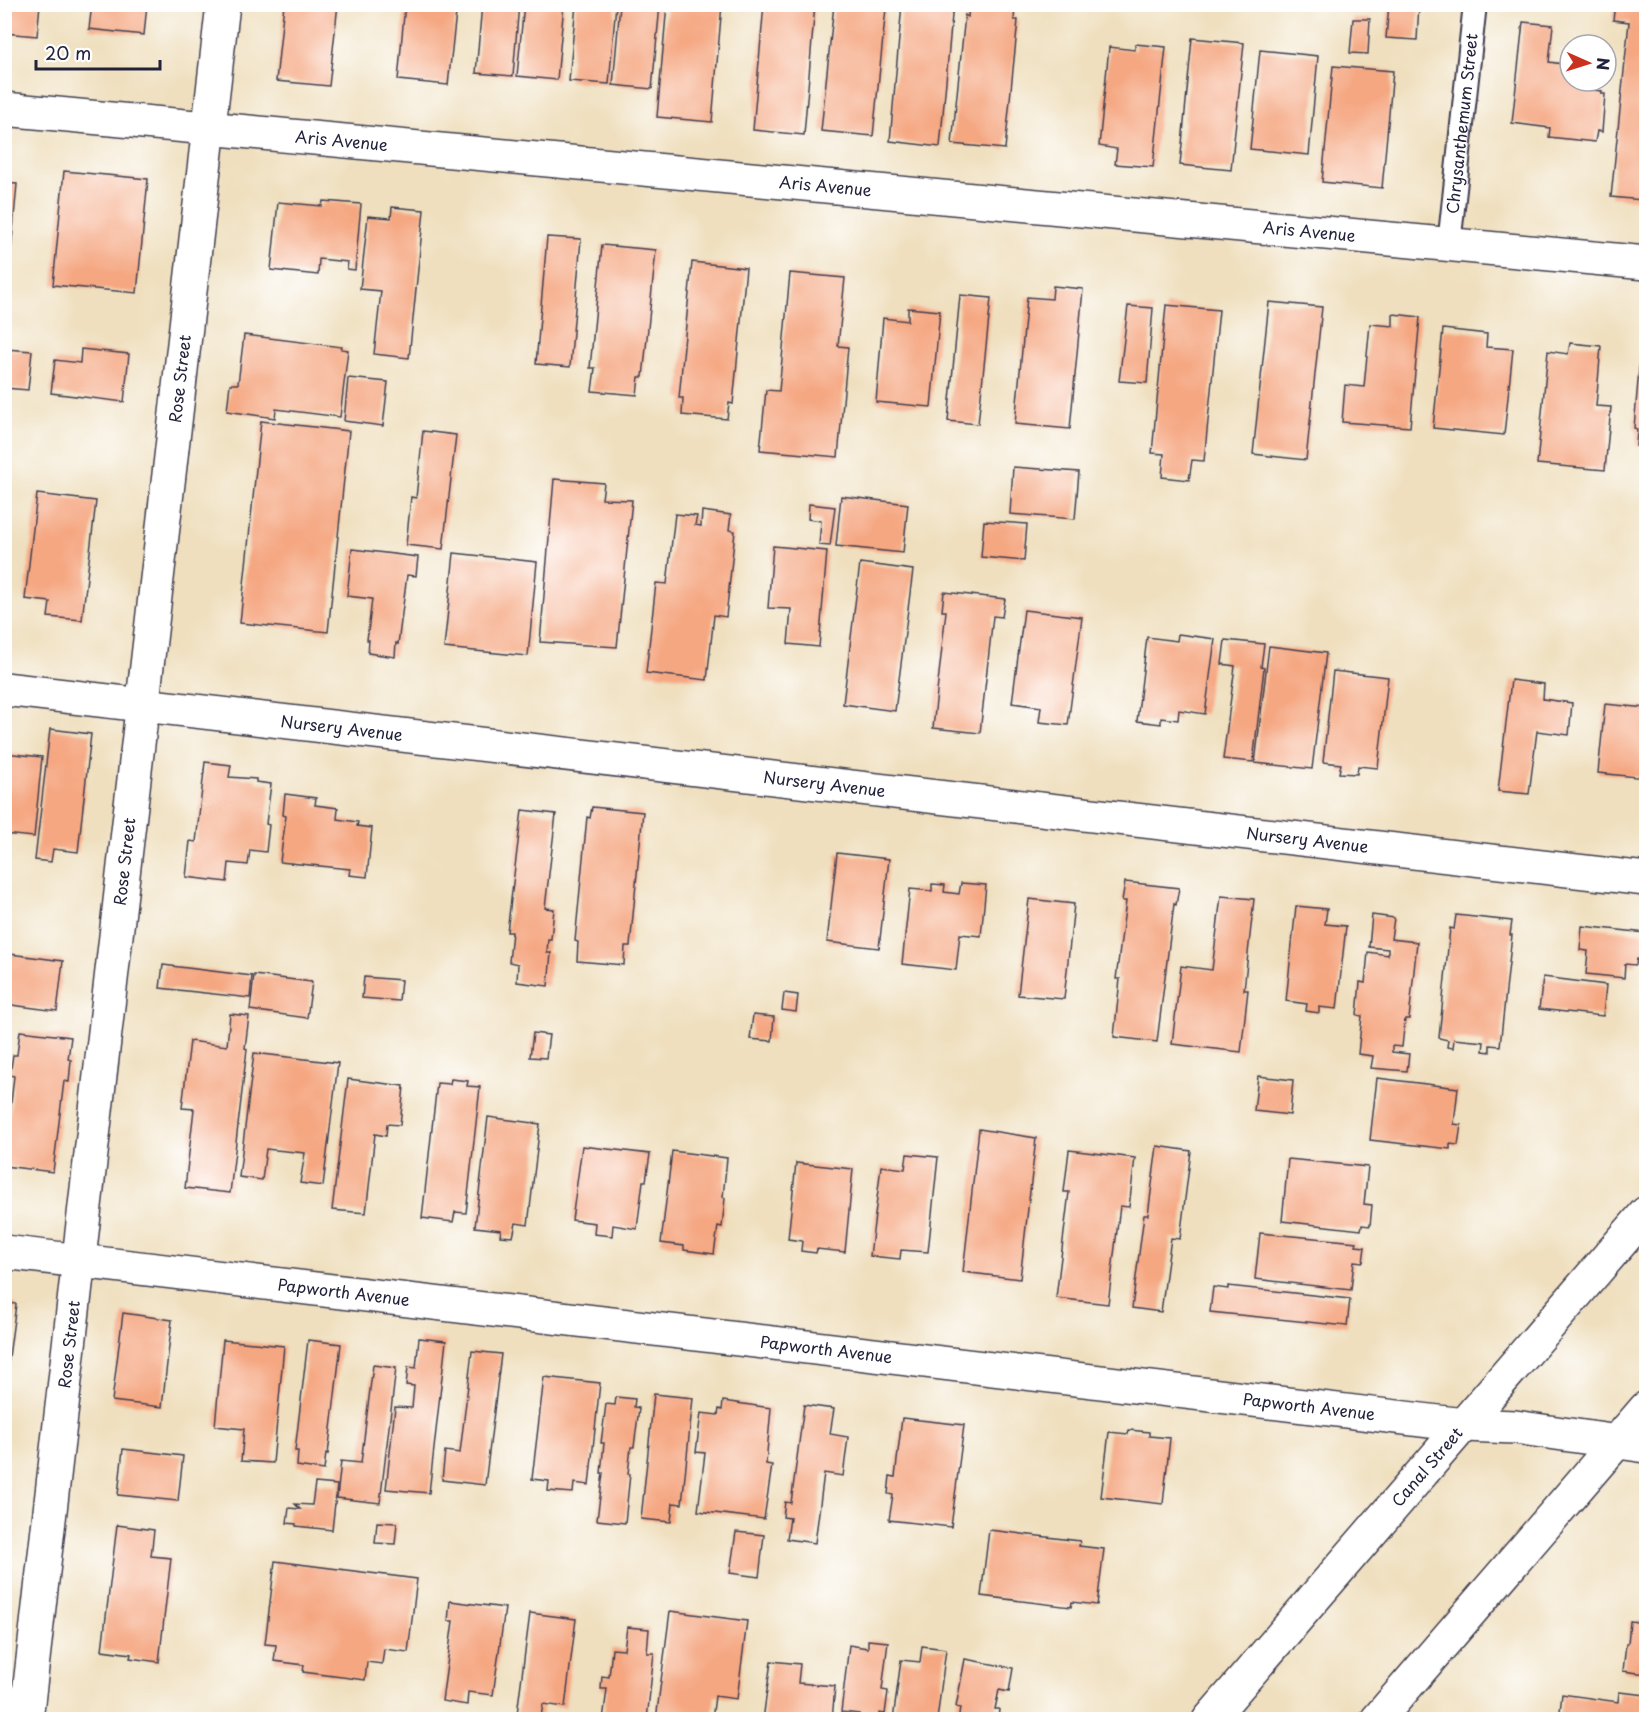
<svg xmlns="http://www.w3.org/2000/svg" width="1651" height="1724" font-family="'Playpen Sans',sans-serif">
	<style>
		.building { fill: #f5a782 }
		.lines { fill: none; stroke-linecap: round; stroke-linejoin: round }
		.service-casing { stroke: #413e4f; stroke-width: 26 }
		.minor-casing { stroke: #413e4f; stroke-width: 36 }
		.service { stroke: #fff; stroke-width: 22 }
		.minor { stroke: #fff; stroke-width: 33 }
		.labels { text-anchor: middle; stroke-width: 6; stroke-linejoin: round; paint-order: stroke }
		.street-label { font-size: 16px; fill: #22223b; stroke: #fff }
	</style>
	<rect width="100%" height="100%" fill="#fff"/>
	<filter id="ink" filterUnits="userSpaceOnUse"><feTurbulence type="fractalNoise" baseFrequency=".0167" numOctaves="2"/><feDisplacementMap in="SourceGraphic" scale="12" xChannelSelector="R" yChannelSelector="G"/><feConvolveMatrix kernelMatrix="1 2 1 2 8 2 1 2 1" color-interpolation-filters="sRGB"/></filter>
	<filter id="wash" filterUnits="userSpaceOnUse"><feTurbulence type="fractalNoise" baseFrequency=".008" numOctaves="4" result="noise"/><feDisplacementMap in="SourceGraphic" scale="24" xChannelSelector="R" yChannelSelector="G"/><feGaussianBlur stdDeviation="1.35" result="paint"/><feColorMatrix in="noise" values="0 0 0 0 0 0 0 0 0 0 0 0 0 0 0 0 0 1.4 0 .05"/><feComposite in="paint" operator="in"/></filter>
	<g filter="url(#wash)">
		<rect width="100%" height="100%" fill="#efdfbe"/>
		<g id="blocks">
			<g class="building">
				<polygon points="4,4 40,4 37,36 4,33"/>
				<polygon points="92,4 147,4 144,35 89,29"/>
				<polygon points="284,4 338,4 329,86 276,81"/>
				<polygon points="405,4 457,4 448,85 398,80"/>
				<polygon points="482,4 519,4 513,76 476,73"/>
				<polygon points="524,4 564,4 557,80 517,76"/>
				<polygon points="576,4 616,4 609,84 569,81"/>
				<polygon points="667,4 722,4 712,122 657,117"/>
				<polygon points="764,4 815,4 804,135 753,130"/>
				<polygon points="834,4 883,4 883,8 886,8 873,136 821,131"/>
				<polygon points="902,4 953,4 940,147 890,141"/>
				<polygon points="969,4 1015,7 1014,20 1018,20 1005,149 952,144 965,15 968,17"/>
				<polygon points="1389,4 1419,4 1417,40 1386,38"/>
				<polygon points="1615,4 1646,4 1646,159 1642,200 1611,197 1629,22 1613,20"/>
				<polygon points="620,5 660,5 652,89 613,85"/>
				<polygon points="1353,19 1370,19 1368,54 1350,53"/>
				<polygon points="1523,22 1553,25 1549,62 1570,65 1570,81 1579,81 1578,88 1602,91 1601,94 1605,94 1602,132 1597,131 1595,142 1549,137 1550,128 1512,123"/>
				<polygon points="1192,38 1244,43 1231,170 1180,165"/>
				<polygon points="1135,44 1166,47 1153,167 1115,164 1117,149 1099,146 1109,47 1135,50"/>
				<polygon points="1260,50 1318,56 1309,155 1250,149"/>
				<polygon points="1333,66 1393,71 1382,188 1322,182"/>
				<polygon points="64,171 148,179 137,293 53,285"/>
				<polygon points="4,183 17,184 9,274 4,273"/>
				<polygon points="323,201 361,204 355,270 347,269 348,262 319,259 318,275 271,270 278,202 322,206"/>
				<polygon points="392,207 424,210 409,358 374,354 381,291 360,289 368,216 391,218"/>
				<polygon points="547,237 581,239 570,367 536,364"/>
				<polygon points="602,245 656,250 643,377 639,377 637,395 592,391 595,368 590,368"/>
				<polygon points="692,262 746,268 733,404 729,403 727,419 682,415 683,398 679,398"/>
				<polygon points="790,273 845,278 838,346 848,347 838,457 760,450 766,390 779,391"/>
				<polygon points="1053,286 1083,289 1070,429 1015,424 1027,297 1052,299"/>
				<polygon points="960,295 991,298 978,424 948,421"/>
				<polygon points="1269,302 1322,307 1306,460 1253,454"/>
				<polygon points="1166,305 1219,310 1204,461 1192,460 1189,480 1162,477 1164,454 1152,453"/>
				<polygon points="1128,306 1153,308 1147,383 1119,381"/>
				<polygon points="908,308 940,311 931,407 876,402 883,318 908,321"/>
				<polygon points="1393,314 1420,317 1410,427 1342,422 1345,385 1364,387 1370,324 1393,326"/>
				<polygon points="1443,329 1487,334 1486,347 1513,349 1504,435 1433,428"/>
				<polygon points="1642,334 1646,335 1646,447 1636,446 1637,429 1634,428"/>
				<polygon points="244,335 342,347 341,349 348,350 340,417 276,409 275,418 227,411 230,384 238,384"/>
				<polygon points="1570,343 1601,346 1596,406 1611,407 1605,470 1537,464 1548,351 1568,354"/>
				<polygon points="5,349 32,351 28,390 5,388"/>
				<polygon points="81,349 129,354 124,402 51,393 55,360 80,363"/>
				<polygon points="348,378 388,382 383,426 344,421"/>
				<polygon points="261,421 349,431 328,632 240,623"/>
				<polygon points="423,431 456,435 443,549 406,545 411,497 416,498"/>
				<polygon points="1013,467 1079,472 1075,519 1010,514"/>
				<polygon points="554,479 604,483 602,499 632,500 617,647 540,642"/>
				<polygon points="37,494 96,501 82,620 48,617 50,602 25,599"/>
				<polygon points="841,496 908,504 903,553 836,546"/>
				<polygon points="809,504 835,507 830,546 819,545 821,521 808,519"/>
				<polygon points="702,511 731,515 729,530 735,531 726,617 714,615 707,680 646,673 656,583 667,584 675,514 697,516 695,525 701,526"/>
				<polygon points="984,521 1027,524 1024,561 981,557"/>
				<polygon points="773,546 827,551 819,647 788,644 791,609 768,608"/>
				<polygon points="352,549 418,557 416,576 407,575 398,644 396,643 395,657 368,653 369,640 367,640 372,599 347,596"/>
				<polygon points="454,553 537,562 528,656 444,648"/>
				<polygon points="860,563 913,570 895,711 843,704"/>
				<polygon points="944,592 1005,599 1002,617 993,616 980,733 933,728 946,611 942,611"/>
				<polygon points="1024,610 1082,617 1068,725 1039,722 1041,707 1012,703"/>
				<polygon points="1178,634 1215,639 1205,714 1179,710 1178,720 1161,718 1161,724 1137,721 1147,637 1177,641"/>
				<polygon points="1225,640 1264,644 1261,667 1264,668 1253,762 1223,759 1235,666 1222,664"/>
				<polygon points="1269,646 1326,653 1312,769 1255,763"/>
				<polygon points="1333,671 1388,677 1378,768 1358,766 1357,774 1339,773 1341,764 1323,762"/>
				<polygon points="1511,680 1544,684 1543,699 1572,703 1569,735 1537,731 1529,794 1498,791"/>
				<polygon points="1605,704 1646,708 1646,778 1598,773"/>
				<polygon points="50,729 91,734 78,852 53,849 51,862 35,860"/>
				<polygon points="4,753 42,757 34,837 4,834"/>
				<polygon points="205,762 231,765 229,777 256,779 256,782 271,784 266,824 269,825 266,852 250,850 248,865 229,863 227,882 186,877 190,841 196,842"/>
				<polygon points="285,794 316,798 315,805 338,808 337,819 358,822 357,826 372,828 367,877 349,875 350,869 280,862 286,816 283,815"/>
				<polygon points="592,807 643,812 630,946 625,946 624,965 577,961 578,942 575,941 587,817 590,818"/>
				<polygon points="522,810 556,814 545,908 554,909 551,939 548,939 547,953 551,953 548,986 517,982 518,964 509,962 512,932 507,932"/>
				<polygon points="837,853 889,859 879,948 827,942"/>
				<polygon points="1125,882 1179,888 1176,905 1174,904 1157,1042 1114,1037 1120,979 1116,979 1126,901 1122,901"/>
				<polygon points="961,883 986,885 981,936 960,934 956,970 902,964 910,889 932,891 932,884 945,885 944,892 959,894"/>
				<polygon points="1221,896 1254,899 1244,990 1248,990 1241,1052 1172,1044 1181,966 1212,970"/>
				<polygon points="1029,899 1074,904 1064,999 1018,995"/>
				<polygon points="1296,906 1327,909 1325,924 1346,926 1337,1009 1319,1007 1319,1013 1306,1011 1307,1004 1286,1001"/>
				<polygon points="1372,915 1394,918 1391,939 1417,942 1409,1019 1405,1019 1402,1047 1392,1046 1392,1052 1409,1054 1407,1071 1371,1068 1373,1056 1358,1054 1362,1016 1357,1015 1360,982 1365,983 1368,952 1388,955 1388,949 1369,947"/>
				<polygon points="1456,915 1512,921 1510,935 1512,935 1500,1046 1490,1045 1490,1052 1483,1051 1484,1042 1454,1039 1453,1048 1447,1047 1448,1040 1439,1038 1450,928 1454,929"/>
				<polygon points="1582,926 1646,933 1646,960 1637,959 1636,965 1625,964 1624,978 1586,974 1588,951 1580,950"/>
				<polygon points="10,954 63,961 57,1011 4,1004"/>
				<polygon points="163,965 252,976 250,998 160,988"/>
				<polygon points="254,975 312,982 307,1018 250,1010"/>
				<polygon points="364,977 401,980 399,1001 362,998"/>
				<polygon points="1543,977 1606,985 1603,1016 1539,1009"/>
				<polygon points="784,993 798,995 796,1012 782,1010"/>
				<polygon points="230,1014 249,1016 245,1048 247,1049 230,1193 185,1188 194,1109 182,1108 190,1041 227,1046"/>
				<polygon points="753,1015 774,1017 772,1041 750,1039"/>
				<polygon points="20,1031 71,1037 68,1059 71,1060 69,1082 64,1081 53,1172 4,1166 14,1076 10,1075 13,1055 17,1055"/>
				<polygon points="533,1033 549,1035 546,1058 530,1057"/>
				<polygon points="254,1053 338,1063 323,1186 300,1183 305,1153 266,1149 262,1180 239,1177"/>
				<polygon points="1258,1076 1293,1080 1290,1115 1254,1111"/>
				<polygon points="1377,1078 1458,1088 1454,1124 1461,1125 1458,1145 1450,1144 1450,1149 1370,1140"/>
				<polygon points="348,1079 404,1086 400,1125 387,1124 386,1136 375,1134 366,1213 332,1210"/>
				<polygon points="451,1079 468,1081 467,1086 480,1087 466,1213 455,1212 453,1222 422,1218 437,1083 450,1084"/>
				<polygon points="488,1117 540,1124 528,1225 516,1223 513,1237 500,1236 501,1230 475,1227"/>
				<polygon points="979,1129 1036,1138 1020,1279 963,1272"/>
				<polygon points="582,1146 650,1154 646,1181 643,1181 637,1229 613,1225 612,1236 594,1234 595,1223 572,1220"/>
				<polygon points="1157,1146 1191,1151 1180,1239 1171,1238 1161,1312 1132,1308 1144,1215 1148,1215"/>
				<polygon points="1069,1150 1135,1158 1129,1207 1120,1206 1108,1304 1056,1298 1069,1192 1064,1192"/>
				<polygon points="672,1151 727,1158 723,1197 725,1198 722,1227 718,1226 714,1254 684,1250 684,1246 661,1243"/>
				<polygon points="907,1154 938,1157 928,1252 901,1250 900,1259 870,1256 881,1166 905,1169"/>
				<polygon points="1288,1159 1368,1167 1364,1204 1372,1205 1370,1226 1362,1225 1361,1230 1282,1221"/>
				<polygon points="796,1163 853,1169 845,1252 817,1249 816,1253 801,1251 802,1241 788,1239"/>
				<polygon points="1260,1233 1357,1242 1356,1246 1365,1247 1363,1262 1354,1261 1351,1290 1255,1279"/>
				<polygon points="1228,1286 1350,1299 1347,1326 1210,1312 1213,1287 1228,1289"/>
				<polygon points="4,1302 16,1304 6,1380 4,1380"/>
				<polygon points="123,1313 172,1320 162,1407 112,1401"/>
				<polygon points="419,1338 446,1341 429,1493 386,1489 395,1407 412,1408 414,1386 406,1385 408,1367 416,1368"/>
				<polygon points="223,1340 284,1346 273,1463 241,1461 244,1429 215,1426"/>
				<polygon points="308,1340 341,1344 328,1454 326,1453 324,1470 297,1466 298,1451 295,1451"/>
				<polygon points="472,1351 501,1354 485,1485 442,1480 445,1451 460,1453"/>
				<polygon points="373,1365 396,1368 380,1503 337,1498 341,1461 361,1463"/>
				<polygon points="544,1377 600,1383 589,1485 574,1483 573,1493 548,1491 549,1481 532,1479"/>
				<polygon points="654,1394 693,1398 682,1504 673,1503 671,1522 641,1519"/>
				<polygon points="616,1397 635,1399 634,1407 639,1408 634,1447 631,1447 628,1474 630,1474 625,1523 597,1520 603,1473 601,1473 604,1443 601,1443 606,1404 615,1405"/>
				<polygon points="723,1401 771,1408 766,1464 772,1465 764,1519 698,1511 705,1453 696,1452 701,1413 718,1415 719,1409 722,1410"/>
				<polygon points="804,1405 834,1409 830,1434 848,1437 843,1476 824,1473 815,1543 787,1539 790,1518 783,1517 785,1502 791,1503"/>
				<polygon points="902,1418 964,1425 951,1527 889,1520 893,1495 888,1494 890,1476 895,1477"/>
				<polygon points="1129,1430 1149,1432 1149,1436 1170,1438 1163,1504 1101,1497 1109,1432 1128,1434"/>
				<polygon points="123,1449 183,1456 178,1501 118,1495"/>
				<polygon points="315,1483 337,1485 332,1530 296,1526 296,1524 287,1523 289,1508 300,1509 295,1504 312,1505"/>
				<polygon points="377,1522 397,1523 395,1544 375,1543"/>
				<polygon points="117,1525 154,1530 151,1556 171,1558 159,1662 130,1658 131,1654 102,1650"/>
				<polygon points="989,1530 1080,1541 1079,1546 1104,1549 1097,1605 1072,1602 1071,1607 981,1596"/>
				<polygon points="736,1532 764,1535 759,1577 730,1573"/>
				<polygon points="275,1561 417,1579 408,1652 384,1649 382,1664 367,1662 365,1680 303,1672 304,1665 274,1661 276,1645 265,1644"/>
				<polygon points="450,1601 505,1608 493,1695 468,1692 467,1705 442,1701 453,1621 448,1621"/>
				<polygon points="670,1611 747,1621 737,1699 715,1696 712,1720 656,1720"/>
				<polygon points="530,1613 576,1619 565,1707 543,1704 541,1717 517,1714"/>
				<polygon points="1630,1621 1646,1623 1646,1674 1623,1671 1626,1644 1628,1644"/>
				<polygon points="627,1627 649,1629 647,1653 654,1653 647,1720 603,1720 607,1689 601,1689 602,1676 609,1677 612,1649 624,1650"/>
				<polygon points="868,1640 888,1642 882,1690 888,1691 885,1714 879,1713 878,1720 859,1720 859,1714 841,1712 849,1645 868,1648"/>
				<polygon points="922,1646 946,1649 937,1720 893,1720 901,1660 920,1662"/>
				<polygon points="965,1659 1013,1668 1009,1692 999,1690 995,1709 999,1709 998,1720 958,1720 960,1708 956,1707"/>
				<polygon points="771,1661 800,1664 798,1683 835,1686 832,1720 763,1720"/>
				<polygon points="1619,1692 1646,1695 1646,1720 1559,1720 1562,1694 1618,1702"/>
			</g>
		</g>
	</g>
	<g filter="url(#ink)">
		<use href="#blocks" fill-opacity="0" stroke="#413e4f" stroke-width="1.5"/>
		<g class="lines">
			<g class="service-casing">
				<g id="service">
					<path id="s1" d="M1449 245 1475 4"/>
				</g>
			</g>
			<g class="minor-casing">
				<g id="minor">
					<path id="s2" d="M4 109 1646 263"/>
					<path id="s3" d="M4 689 1646 879"/>
					<path id="s4" d="M4 1252 1464 1425 1515 1427 1646 1446"/>
					<path id="s5" d="M26 1720 223 4"/>
					<path id="s6" d="M1209 1720 1646 1213"/>
					<polyline points="1377,1720 1646,1408"/>
				</g>
			</g>
			<use href="#service" class="service"/>
			<use href="#minor" class="minor"/>
		</g>
	</g>
	<g class="labels">
		<g class="street-label">
			<text dy="6" stroke="none"><textPath href="#s1" startOffset="122">Chrysanthemum Street</textPath></text>
			<text dy="6" stroke="none"><textPath href="#s2" startOffset="339">Aris Avenue</textPath></text>
			<text dy="6" stroke="none"><textPath href="#s2" startOffset="825">Aris Avenue</textPath></text>
			<text dy="6" stroke="none"><textPath href="#s2" startOffset="1311">Aris Avenue</textPath></text>
			<text dy="6" stroke="none"><textPath href="#s5" startOffset="1350">Rose Street</textPath></text>
			<text dy="6" stroke="none"><textPath href="#s3" startOffset="340">Nursery Avenue</textPath></text>
			<text dy="6" stroke="none"><textPath href="#s3" startOffset="826">Nursery Avenue</textPath></text>
			<text dy="6" stroke="none"><textPath href="#s3" startOffset="1312">Nursery Avenue</textPath></text>
			<text dy="6" stroke="none"><textPath href="#s5" startOffset="864">Rose Street</textPath></text>
			<text dy="6" stroke="none"><textPath href="#s4" startOffset="342">Papworth Avenue</textPath></text>
			<text dy="6" stroke="none"><textPath href="#s5" startOffset="378">Rose Street</textPath></text>
			<text dy="6" stroke="none"><textPath href="#s4" startOffset="828">Papworth Avenue</textPath></text>
			<text dy="6" stroke="none"><textPath href="#s4" startOffset="1314">Papworth Avenue</textPath></text>
			<text dy="6" stroke="none"><textPath href="#s6" startOffset="334">Canal Street</textPath></text>
		</g>
	</g>
	<rect width="1651" height="1724" fill="none" stroke="#fff" stroke-width="24"/>
	<g transform="translate(1588 63) rotate(93)"><circle r="28" fill="#ffffff" stroke="#a7a7b1" stroke-width="1.5"/>
	<path d="M0-4.5L10 22L0 15L-10 22Z" fill="#c8321e"/>
	<text y="-9" font-size="16" font-weight="bold" text-anchor="middle" fill="#22223b">N</text>
	</g>
	<path d="M36 60v9h124v-9" fill="none" stroke="#22223b" stroke-width="3"/>
	<text x="45" y="60" font-size="18" fill="#22223b" stroke="#ffffff" stroke-width="4.5" paint-order="stroke">20 m</text>
</svg>
